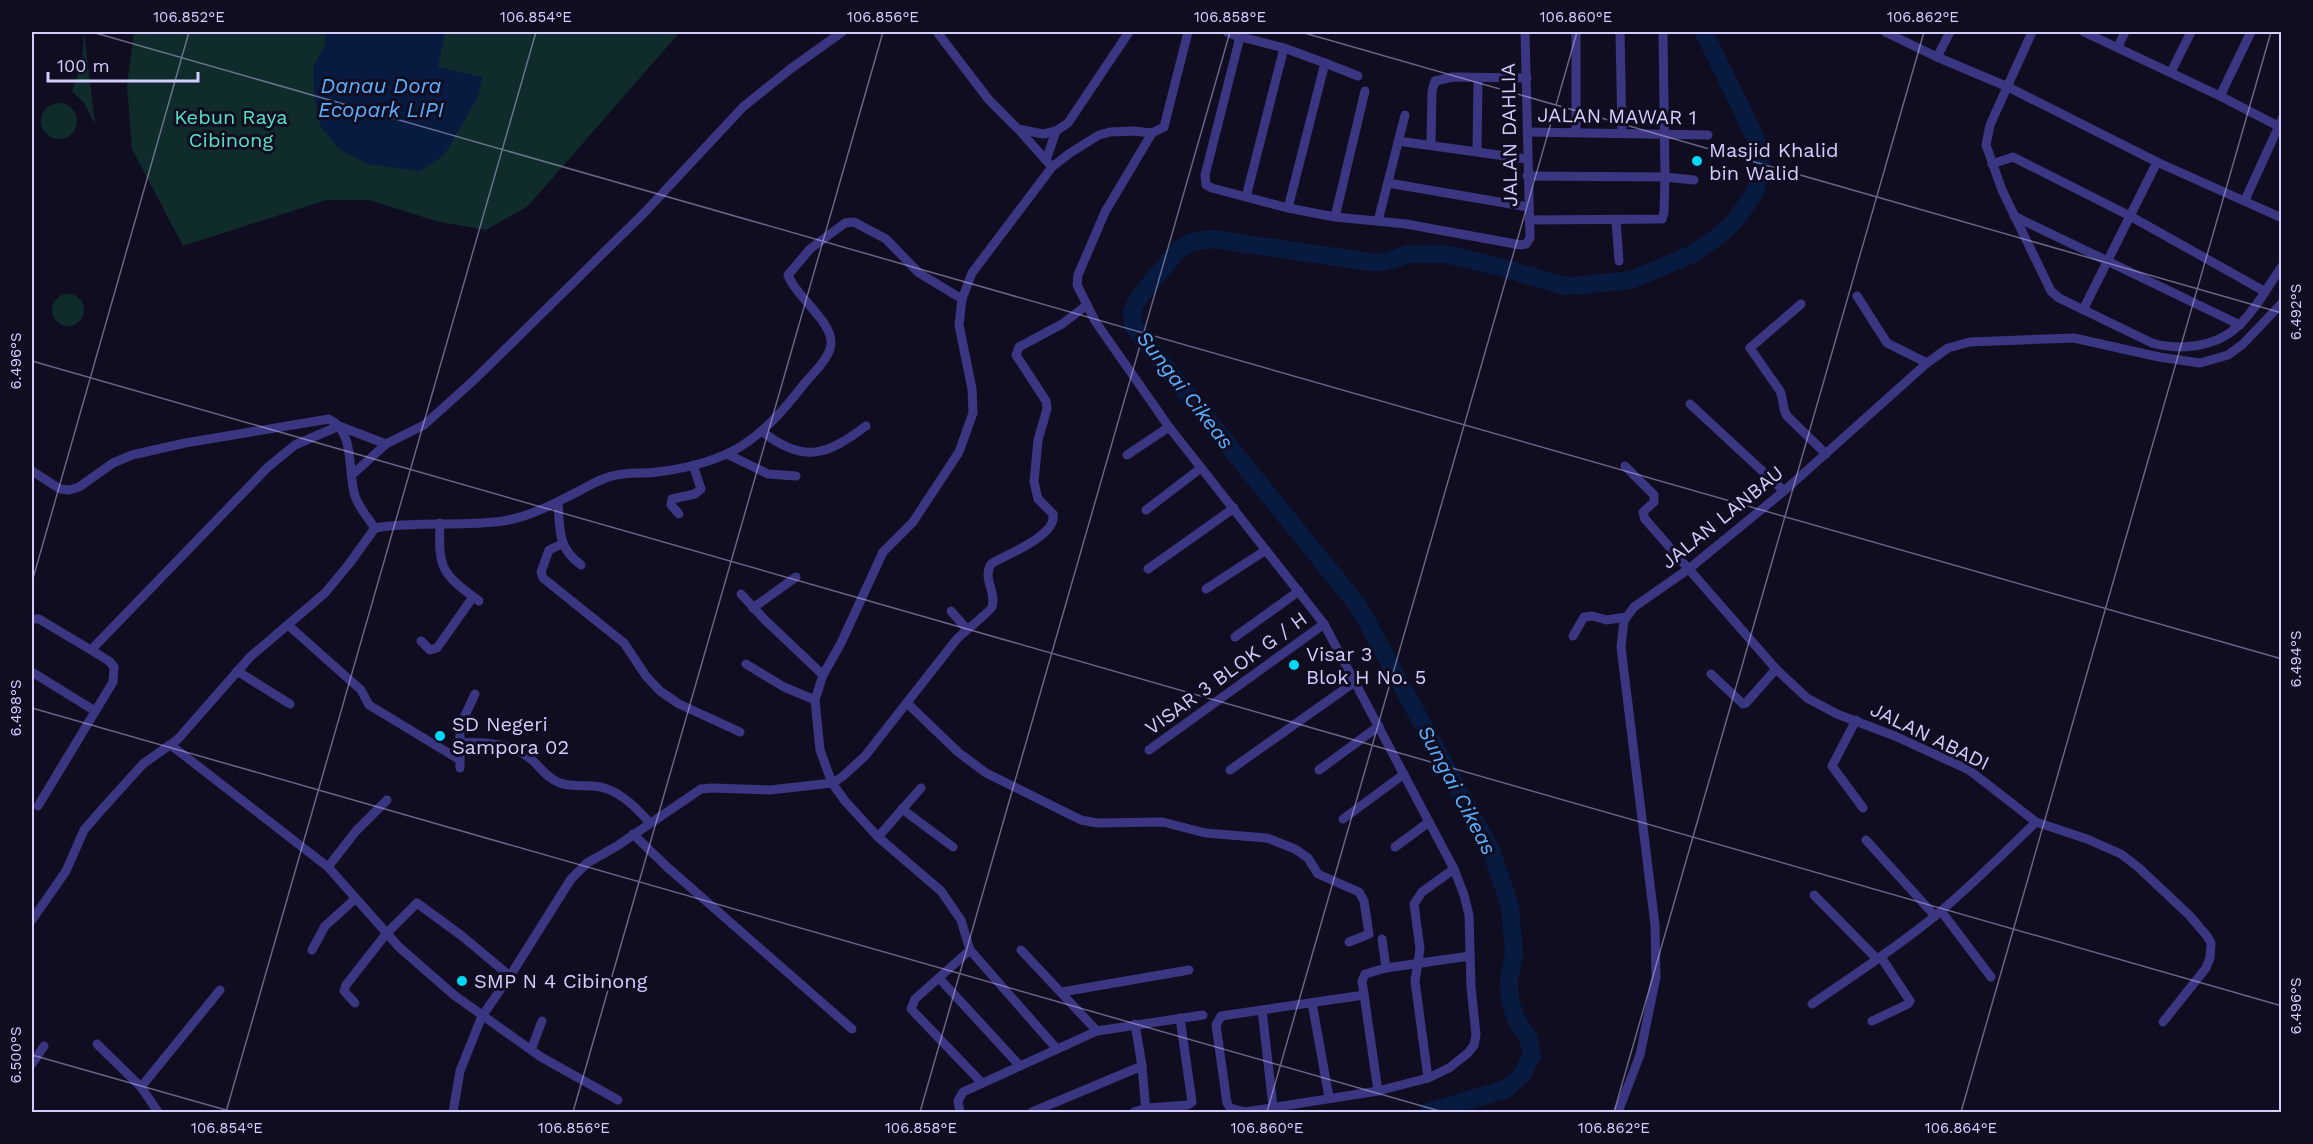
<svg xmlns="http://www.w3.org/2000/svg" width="2313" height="1144" font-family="'Work Sans',sans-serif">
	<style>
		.green { fill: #0f2b2b }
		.water { fill: #081a3f }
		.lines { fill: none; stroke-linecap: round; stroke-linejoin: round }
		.river { stroke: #081a3f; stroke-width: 18 }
		.minor { stroke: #3b3682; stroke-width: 9 }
		.ticks { fill: none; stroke: #d4cdff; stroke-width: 1.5; stroke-opacity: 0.45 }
		.poi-dot { fill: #00d8f8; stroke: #110d21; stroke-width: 2 }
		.labels { text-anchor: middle; stroke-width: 6; stroke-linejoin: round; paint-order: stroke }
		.street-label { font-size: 20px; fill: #d4cdff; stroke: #110d21 }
		.park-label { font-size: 20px; fill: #56e2c3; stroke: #110d21 }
		.poi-label { font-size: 20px; fill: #d4cdff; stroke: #110d21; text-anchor: start }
		.water-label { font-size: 21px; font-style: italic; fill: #5bafff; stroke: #110d21 }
		.neatline { fill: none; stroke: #d4cdff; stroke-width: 2 }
		.ticks-label { font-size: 15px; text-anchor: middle; fill: #d4cdff }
	</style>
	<rect width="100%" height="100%" fill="#110d21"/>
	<g class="green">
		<polygon points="84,32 95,124 84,103 72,91 82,62"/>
		<polygon points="134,32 680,32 528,206 486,230 436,221 369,200 326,200 183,246 132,149 127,85"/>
		<circle cx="59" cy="121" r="18"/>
		<circle cx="68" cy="310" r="16"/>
	</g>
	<polygon class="water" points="326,32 445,32 438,67 482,77 478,97 444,155 420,171 368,164 339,149 321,127 315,99 313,68 325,45"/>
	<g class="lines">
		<polyline class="river" points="1428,1112 1506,1089 1522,1075 1532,1055 1528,1037 1516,1019 1510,1001 1509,980 1514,954 1510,906 1491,850 1359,607 1158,358 1133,325 1132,311 1140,296 1178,250 1192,242 1212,239 1370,262 1384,262 1409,254 1445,254 1500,267 1565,286 1582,285 1631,280 1690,255 1716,238 1734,222 1754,194 1762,169 1755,137 1704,32"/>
		<g class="minor">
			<polyline points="937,32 989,100 1018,129 1043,134 1056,131 1068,123 1129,32"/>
			<polyline points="1227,32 1237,36 1239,41 1205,175 1206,185 1212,188 1288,208 1335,217 1406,224 1521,245 1526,244 1530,238 1525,32"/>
			<polyline points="1620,32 1622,133"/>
			<polyline points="1885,32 1937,57 2008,87 2157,162 2282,218"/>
			<path d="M2032 32 1990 125 1986 145 2002 190 2051 291 2059 298 2152 343C2179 351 2216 347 2237 327 2255 311 2268 286 2282 266"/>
			<polyline points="2084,32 2220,96 2278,126"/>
			<polyline points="1237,36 1284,48 1325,63 1288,208"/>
			<polyline points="2118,47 2125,32"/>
			<polyline points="1937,57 1950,32"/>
			<polyline points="1325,63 1358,76"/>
			<polyline points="2171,72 2191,32"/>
			<polyline points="2220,96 2251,32"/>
			<polyline points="1020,131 1052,167"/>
			<polyline points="1527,132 1708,135"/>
			<polyline points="1152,133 1105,212 1078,275 1077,285 1095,321 1169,427 1324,624 1454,869 1464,895 1469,915 1471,987 1476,1035 1474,1045 1468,1053 1449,1068 1428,1078 1378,1091 1245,1112 1230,1108 1227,1103 1216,1025 1221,1016 1364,995"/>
			<polyline points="1576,133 1576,32"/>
			<polyline points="1398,141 1527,159"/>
			<polyline points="1431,145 1432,91 1435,81 1453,77 1527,78"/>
			<polyline points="1477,151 1478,78"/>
			<polyline points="1046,160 1056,131"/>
			<polyline points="1992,164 2013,157 2130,216 2264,291"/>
			<polyline points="1527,176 1665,177 1694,180"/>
			<polyline points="1388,183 1528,207"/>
			<polyline points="1246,197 1284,48"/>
			<polyline points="2245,200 2282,119"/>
			<polyline points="2014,216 2240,325"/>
			<polyline points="1335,217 1365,91"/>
			<polyline points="1529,220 1662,219 1664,212 1665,177 1663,32"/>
			<polyline points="1616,220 1619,261"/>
			<polyline points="1378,221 1405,115"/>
			<polyline points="1857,296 1887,343 1927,363"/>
			<path d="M1801 304 1750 348 1780 391C1784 400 1782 408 1787 416L1826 454"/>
			<polyline points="2083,310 2157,162"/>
			<polyline points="1690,404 1784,491"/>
			<path d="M763 432C804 464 827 455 866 426"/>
			<polyline points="729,455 768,474 796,476"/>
			<polyline points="1127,455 1169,427"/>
			<polyline points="1625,466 1654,495 1654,502 1643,512 1645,519 1776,669 1807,698 1837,714 1895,736 1969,770 2036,822 2087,839 2121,854 2138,867 2189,915 2207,936 2211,943 2210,958 2206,968 2163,1022"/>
			<path d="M32 471 60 489 69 490 79 487 113 463 132 455 185 443 329 419C356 432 347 472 355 496 359 508 368 518 375 528"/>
			<polyline points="352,475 386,444"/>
			<path d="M558 502C560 530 557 547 581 565"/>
			<polyline points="1146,510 1201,468"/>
			<polyline points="679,514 671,505 672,499 695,494 701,489 693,465"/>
			<path d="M440 523C438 569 442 574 479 601"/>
			<polyline points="562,544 549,550 541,572 543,578 624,643 646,676 660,691 679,704 740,732"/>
			<polyline points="1148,569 1234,508"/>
			<polyline points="1206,589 1266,550"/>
			<polyline points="741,594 764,619 823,675"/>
			<polyline points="753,608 796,577"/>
			<polyline points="951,611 966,628"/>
			<polyline points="32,619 39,619 91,650 268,467 295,445 339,426 386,444 424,425 474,380 644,213 743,107 789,70 842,32"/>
			<polyline points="288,625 361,690 369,705 460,760"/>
			<polyline points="1573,636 1584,617 1592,616 1607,620 1626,617"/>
			<polyline points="1235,637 1299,591"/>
			<polyline points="421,641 430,650 437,648 473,597"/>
			<polyline points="746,664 784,687 815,700"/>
			<polyline points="237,671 290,704"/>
			<polyline points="32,672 95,711"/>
			<polyline points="1711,674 1743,704 1746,703 1776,669"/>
			<polyline points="907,703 958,752 986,773 1081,820 1097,823 1163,822 1205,833 1267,838 1295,849 1308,858 1318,874 1359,892 1364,901 1369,934 1349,942"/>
			<polyline points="1856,720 1832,766 1863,808"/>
			<path d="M460 743C483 741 514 744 532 760 541 768 548 779 560 783 571 787 582 785 593 786 616 787 635 806 650 823"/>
			<polyline points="172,746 328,867 399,947 454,995 541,1057 618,1100"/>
			<polyline points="1149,750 1324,624"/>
			<polyline points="460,768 460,726 475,694"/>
			<polyline points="1230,770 1356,681"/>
			<polyline points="1319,770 1379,726"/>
			<polyline points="38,806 113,682 114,667 109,661 91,650"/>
			<polyline points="902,809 953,847"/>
			<polyline points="1343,819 1404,774"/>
			<polyline points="633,834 666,866 852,1029"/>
			<polyline points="878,837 921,788"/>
			<polyline points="1866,840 1935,916"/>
			<polyline points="1395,847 1429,822"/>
			<polyline points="328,867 356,831 387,800"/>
			<polyline points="1814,895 1877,959"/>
			<polyline points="1941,911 1991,977"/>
			<path d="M32 920 66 871 84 830 104 807 143 764 178 739 250 657 325 593 349 564 375 528C418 521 461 527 503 521 528 517 552 505 575 493 587 487 599 479 612 476 627 472 642 474 657 472 730 463 760 441 804 384 813 373 831 357 831 343 832 321 796 297 788 275L810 249 845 223 854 222 886 239 919 273 962 299"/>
			<polyline points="1382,939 1386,968"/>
			<polyline points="312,950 325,926 355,899"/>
			<polyline points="970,950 915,999 911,1009 982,1083"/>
			<polyline points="1021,950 1097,1031"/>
			<polyline points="939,978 1020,1066"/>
			<polyline points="1062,992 1189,970"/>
			<polyline points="355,1003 344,991 346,985 386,934 417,903 462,936 510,976"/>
			<polyline points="1312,1003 1329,1097"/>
			<path d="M1812 1004C1854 975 1896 948 1935 916 1971 886 2003 854 2036 822"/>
			<polyline points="1262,1010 1273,1107"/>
			<polyline points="1872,1021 1908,1004 1910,1001 1881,957"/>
			<polyline points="1135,1024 1142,1066 1146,1112"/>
			<polyline points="97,1044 141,1087 158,1112"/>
			<polyline points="1056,1048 970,950 961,920 941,891 878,837 845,801 832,783 820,750 815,700 823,675 841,643 883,552 913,522 959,452 973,413 972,389 959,325 962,299 972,273 1052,167 1070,153 1099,135 1110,132 1133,131 1152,133 1164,127 1188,32"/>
			<polyline points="531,1050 542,1021"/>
			<polyline points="32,1064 44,1046"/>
			<polyline points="1428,1078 1415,981 1420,949 1414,904 1422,892 1454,869"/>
			<polyline points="141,1087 220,990"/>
			<polyline points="1378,1091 1362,981 1365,974 1386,968 1470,956"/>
			<path d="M453 1112 460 1071 482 1016 510 976 571 879 587 863 617 846 701 789 713 788 770 790 832 783 842 777 865 756 956 640C962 633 991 611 992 607 997 592 982 579 991 564 1007 554 1057 536 1053 514L1038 499 1034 482 1038 440 1047 409 1046 401 1016 355 1019 347 1062 324 1087 305"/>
			<polyline points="960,1112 958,1101 963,1092 1097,1031 1203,1015"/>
			<polyline points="1032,1112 1142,1066"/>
			<polyline points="1134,1112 1147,1108 1188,1105 1192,1102 1180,1018"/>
			<polyline points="1618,1112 1640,1055 1656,977 1655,925 1621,647 1624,621 1634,607 1690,568 1784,491 1927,363 1948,348 1970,342 2074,338 2159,357 2200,363 2228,355 2243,344 2282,303"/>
		</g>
	</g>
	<path class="ticks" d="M92 32 2282 659M1301 32 2282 313M32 361 2282 1006M32 582 189 32M32 708 1443 1112M32 1055 233 1112M226 1112 536 32M573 1112 883 32M920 1112 1230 32M1267 1112 1577 32M1614 1112 1924 32M1961 1112 2271 32"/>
	<g class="poi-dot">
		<circle cx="1697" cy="161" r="6"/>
		<circle cx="1294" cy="665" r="6"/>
		<circle cx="440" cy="736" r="6"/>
		<circle cx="462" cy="981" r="6"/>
	</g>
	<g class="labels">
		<g class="street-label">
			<text transform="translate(1617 116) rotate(1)" y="7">JALAN MAWAR 1</text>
			<text transform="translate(1509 135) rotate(-91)" y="7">JALAN DAHLIA</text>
			<text transform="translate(1722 517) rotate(-39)" y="7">JALAN LANBAU</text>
			<text transform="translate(1226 673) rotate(-36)" y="7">VISAR 3 BLOK G / H</text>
			<text transform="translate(1930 736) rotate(26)" y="7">JALAN ABADI</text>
		</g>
		<g class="park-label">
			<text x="231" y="124">Kebun Raya<tspan x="231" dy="23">Cibinong</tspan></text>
		</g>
		<g class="poi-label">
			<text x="1709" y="157">Masjid Khalid<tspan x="1709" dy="23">bin Walid</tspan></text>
			<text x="1306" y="661">Visar 3<tspan x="1306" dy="23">Blok H No. 5</tspan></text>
			<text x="452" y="731">SD Negeri<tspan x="452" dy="23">Sampora 02</tspan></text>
			<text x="474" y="988">SMP N 4 Cibinong</text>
		</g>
		<g class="water-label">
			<text x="381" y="93">Danau Dora<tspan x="381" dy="24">Ecopark LIPI</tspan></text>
			<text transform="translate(1185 390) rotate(52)" y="7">Sungai Cikeas</text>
			<text transform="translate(1457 790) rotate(62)" y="7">Sungai Cikeas</text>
		</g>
	</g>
	<rect width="2313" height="1144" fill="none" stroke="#110d21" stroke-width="66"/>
	<path d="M48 72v9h150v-9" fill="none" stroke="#d4cdff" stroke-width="3"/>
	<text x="57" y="72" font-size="18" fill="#d4cdff" stroke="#110d21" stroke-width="4.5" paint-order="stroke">100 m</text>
	<rect x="33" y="33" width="2247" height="1078" class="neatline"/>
	<g class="ticks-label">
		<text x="189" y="22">106.852°E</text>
		<text x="536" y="22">106.854°E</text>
		<text x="883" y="22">106.856°E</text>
		<text x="1230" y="22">106.858°E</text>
		<text x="1576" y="22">106.860°E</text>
		<text x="1923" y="22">106.862°E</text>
		<text transform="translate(2296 312) rotate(-90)" y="5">6.492°S</text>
		<text transform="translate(16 361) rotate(-90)" y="5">6.496°S</text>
		<text transform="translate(2296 659) rotate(-90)" y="5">6.494°S</text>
		<text transform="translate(16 708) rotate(-90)" y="5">6.498°S</text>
		<text transform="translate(2296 1006) rotate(-90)" y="5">6.496°S</text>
		<text transform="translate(16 1055) rotate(-90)" y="5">6.500°S</text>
		<text x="227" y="1133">106.854°E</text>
		<text x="574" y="1133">106.856°E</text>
		<text x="921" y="1133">106.858°E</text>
		<text x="1267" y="1133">106.860°E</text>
		<text x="1614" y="1133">106.862°E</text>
		<text x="1961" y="1133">106.864°E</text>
	</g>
</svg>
